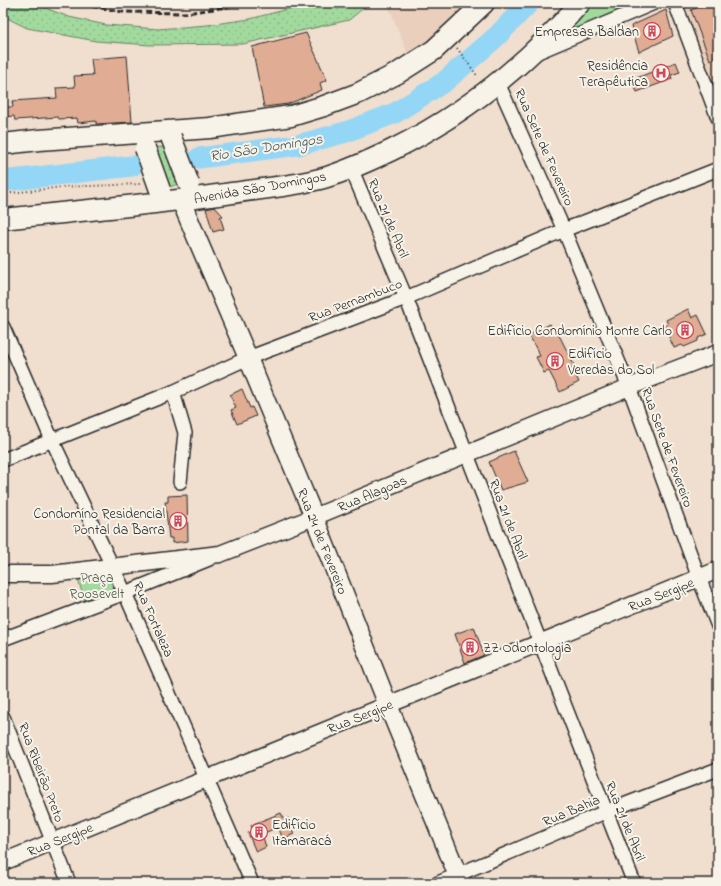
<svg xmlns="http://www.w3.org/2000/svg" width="721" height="886" font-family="'Indie Flower',sans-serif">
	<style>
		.built { fill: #ebcfbd }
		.grass { fill: url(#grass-dots); stroke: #668264 }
		.green { fill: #a2da9e; stroke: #668264 }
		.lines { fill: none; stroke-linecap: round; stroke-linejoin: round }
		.river { stroke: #94d6f6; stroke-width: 21 }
		.building { fill: #e0ad94; stroke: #2b2b2b }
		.minor-casing { stroke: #2b2b2b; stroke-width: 16 }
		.tertiary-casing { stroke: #2b2b2b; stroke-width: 19 }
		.secondary-casing { stroke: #2b2b2b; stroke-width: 21 }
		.primary-casing { stroke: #2b2b2b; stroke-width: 23 }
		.path { stroke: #2b2b2b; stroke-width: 2; stroke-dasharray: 1 3; stroke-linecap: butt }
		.minor { stroke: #f7f3e8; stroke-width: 13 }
		.tertiary { stroke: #f7f3e8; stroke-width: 16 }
		.secondary { stroke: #f7f3e8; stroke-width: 18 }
		.primary { stroke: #f7f3e8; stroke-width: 20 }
		.rail { stroke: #2b2b2b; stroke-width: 3; stroke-dasharray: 6 3; stroke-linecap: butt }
		.primary-bridge-casing { stroke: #2b2b2b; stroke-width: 23; stroke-linecap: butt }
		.primary-bridge { stroke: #f7f3e8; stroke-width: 20 }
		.labels { text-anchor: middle; stroke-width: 4; stroke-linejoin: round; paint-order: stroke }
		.poi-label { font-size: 14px; fill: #2b2b2b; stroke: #f7f3e8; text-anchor: end }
		.street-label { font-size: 14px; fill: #2b2b2b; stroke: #f7f3e8 }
		.park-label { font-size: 14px; fill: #495748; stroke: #f7f3e8 }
		.water-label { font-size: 15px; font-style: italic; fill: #45565e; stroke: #f7f3e8 }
	</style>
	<defs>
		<pattern id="grass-dots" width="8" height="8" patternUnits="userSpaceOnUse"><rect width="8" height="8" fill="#a2da9e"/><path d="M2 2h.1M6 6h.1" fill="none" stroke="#8cbb88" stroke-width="1.8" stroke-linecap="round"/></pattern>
	</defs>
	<rect width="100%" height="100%" fill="#f0decf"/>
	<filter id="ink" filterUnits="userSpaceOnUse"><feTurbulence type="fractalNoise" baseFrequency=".025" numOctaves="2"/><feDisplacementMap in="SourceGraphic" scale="8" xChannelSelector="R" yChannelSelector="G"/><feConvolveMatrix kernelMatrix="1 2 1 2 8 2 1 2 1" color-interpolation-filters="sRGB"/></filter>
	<g filter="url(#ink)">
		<g class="built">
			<polygon points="387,3 467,3 430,43 409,57"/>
			<polygon points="669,3 718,3 718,127"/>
		</g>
		<g class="grass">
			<polygon points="3,3 32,3 69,17 106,25 158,29 207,25 250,19 310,3 367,3 367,5 349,20 243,44 150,45 96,41 27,28 3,16"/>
			<path d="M159 147 165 148 180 180C176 186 172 187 166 186L154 151Z"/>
		</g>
		<g class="green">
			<polygon points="589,3 640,3 573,30 570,28"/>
			<polygon points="106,569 116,593 86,605 76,573"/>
		</g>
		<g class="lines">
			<g class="river">
				<polyline points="199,158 298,145 346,132 395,113 444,82 496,37 529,3"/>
				<polyline points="3,181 132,166"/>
			</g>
		</g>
		<g class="building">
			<polygon points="708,3 718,3 718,56 710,60 691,10"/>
			<polygon points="666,10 673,36 639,52 631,26"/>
			<polygon points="306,33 327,80 320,83 322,90 288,104 264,107 252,47"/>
			<polygon points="127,56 132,122 96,124 96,121 78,123 77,118 59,119 58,117 15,120 14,116 3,117 3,107 13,107 12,101 57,98 56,88 75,87 74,76 93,75 91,59"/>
			<polygon points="676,62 680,72 671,75 672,79 637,92 632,80"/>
			<polygon points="215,207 223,216 220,217 224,229 213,232 206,209"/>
			<polygon points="688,309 692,318 698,315 707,334 698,338 698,341 684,347 682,345 674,348 664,326 668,324 666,320"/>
			<polygon points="550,324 555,332 560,337 574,365 572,369 579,382 560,392 549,371 544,373 536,357 540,356 529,335"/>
			<polygon points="242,389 250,408 252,407 256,416 237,424 231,410 236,408 230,395"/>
			<polygon points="514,451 528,482 501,490 489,462"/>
			<polygon points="187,495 188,541 172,543 172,538 169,538 165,502 168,502 168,496"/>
			<polygon points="474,627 484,655 465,663 455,634"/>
			<polygon points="281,813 284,819 288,818 294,834 283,839 278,827 262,834 266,847 256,852 248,833 253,831 251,825"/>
		</g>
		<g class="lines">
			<g class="minor-casing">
				<g id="minor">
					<polyline points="675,3 718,118"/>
					<polyline points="538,52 654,3"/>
					<polyline points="498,83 564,230 629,387 699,578 718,626"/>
					<polyline points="351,168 406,298 634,883"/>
					<polyline points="3,327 52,440 125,593 252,883"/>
					<polyline points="173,392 185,433 180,482"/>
					<polyline points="3,460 173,392 248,358 406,298 564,230 718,169"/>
					<polyline points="3,639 125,593 209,559"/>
					<polyline points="3,717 69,883"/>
					<polyline points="438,883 605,812 718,769"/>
				</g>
			</g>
			<g class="tertiary-casing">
				<g id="tertiary">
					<polyline points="3,574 52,574 220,554 314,517 629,387 718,353"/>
					<polyline points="3,862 718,570"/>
				</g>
			</g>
			<g class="secondary-casing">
				<polyline id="secondary" points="181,201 248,358 314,517 388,705 461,883"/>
			</g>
			<g class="primary-casing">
				<g id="primary">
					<polyline points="3,144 39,140 210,128 291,116 324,106 359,93 398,73 434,50 484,3"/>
					<path d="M3 219C80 211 156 204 232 193 264 188 297 186 327 177 349 170 371 160 392 150 465 114 527 64 580 3"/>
				</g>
			</g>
			<g class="path">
				<polyline points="457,48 478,77"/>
				<polyline points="3,194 63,187 141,184"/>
			</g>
			<use href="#minor" class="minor"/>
			<use href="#tertiary" class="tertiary"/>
			<use href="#secondary" class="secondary"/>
			<use href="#primary" class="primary"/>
			<polyline class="rail" points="74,3 123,12 186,13 254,3"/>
			<g class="primary-bridge-casing">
				<g id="primary-bridge">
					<polyline points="171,137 189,184"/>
					<polyline points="145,148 160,190"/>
				</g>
			</g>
			<use href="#primary-bridge" class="primary-bridge"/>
		</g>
	</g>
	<defs>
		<g id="building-ring" transform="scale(0.9)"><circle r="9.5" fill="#f7f3e8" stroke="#d1495b" stroke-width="1.5"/><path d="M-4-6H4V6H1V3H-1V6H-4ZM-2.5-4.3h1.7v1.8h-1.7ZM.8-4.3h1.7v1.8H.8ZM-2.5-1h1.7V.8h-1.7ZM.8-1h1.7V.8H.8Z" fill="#d1495b"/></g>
		<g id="hospital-ring" transform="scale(0.9)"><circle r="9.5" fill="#f7f3e8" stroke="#d1495b" stroke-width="1.5"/><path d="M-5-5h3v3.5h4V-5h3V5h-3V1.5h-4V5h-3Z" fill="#d1495b"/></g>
	</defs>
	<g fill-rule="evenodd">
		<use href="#building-ring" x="652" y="31"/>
		<use href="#hospital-ring" x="661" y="73"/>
		<use href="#building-ring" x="685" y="330"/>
		<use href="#building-ring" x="555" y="361"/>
		<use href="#building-ring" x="178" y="521"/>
		<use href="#building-ring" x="470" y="647"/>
		<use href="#building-ring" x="259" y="832"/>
	</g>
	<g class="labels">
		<g class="poi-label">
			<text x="639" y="36">Empresas Baldan</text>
			<text x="648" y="70">Residência<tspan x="648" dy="16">Terapêutica</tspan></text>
			<text x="672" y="335">Edifício Condomínio Monte Carlo</text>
			<text x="568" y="358" text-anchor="start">Edifício<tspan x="568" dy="16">Veredas do Sol</tspan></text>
			<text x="165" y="518">Condomíno Residencial<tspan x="165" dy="16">Pontal da Barra</tspan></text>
			<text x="483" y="652" text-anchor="start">ZZ Odontologia</text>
			<text x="272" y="829" text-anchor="start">Edifício<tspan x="272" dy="16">Itamaracá</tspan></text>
		</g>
		<g class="street-label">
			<text transform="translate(545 147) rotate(66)" y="5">Rua Sete de Fevereiro</text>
			<text transform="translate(260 187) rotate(-10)" y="5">Avenida São Domingos</text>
			<text transform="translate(389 218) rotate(67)" y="5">Rua 21 de Abril</text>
			<text transform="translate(355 300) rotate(-21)" y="5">Rua Pernambuco</text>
			<text transform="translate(668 447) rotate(70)" y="5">Rua Sete de Fevereiro</text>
			<text transform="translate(372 493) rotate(-23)" y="5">Rua Alagoas</text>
			<text transform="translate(509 519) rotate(69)" y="5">Rua 21 de Abril</text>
			<text transform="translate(323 541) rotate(68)" y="5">Rua 24 de Fevereiro</text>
			<text transform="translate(661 594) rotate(-22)" y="5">Rua Sergipe</text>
			<text transform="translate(154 619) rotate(66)" y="5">Rua Fortaleza</text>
			<text transform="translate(360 716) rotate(-22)" y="5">Rua Sergipe</text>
			<text transform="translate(42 772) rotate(69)" y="5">Rua Ribeirão Preto</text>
			<text transform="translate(571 810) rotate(-23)" y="5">Rua Bahia</text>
			<text transform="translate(626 821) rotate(68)" y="5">Rua 21 de Abril</text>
			<text transform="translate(60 839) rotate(-22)" y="5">Rua Sergipe</text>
		</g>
		<g class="park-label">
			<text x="97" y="582">Praça<tspan x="97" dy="16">Roosevelt</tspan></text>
		</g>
		<g class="water-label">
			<text transform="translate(266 147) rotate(-9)" y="5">Rio São Domingos</text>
		</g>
	</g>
	<rect width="721" height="886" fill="none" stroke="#f7f3e8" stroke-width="16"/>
	<rect x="8" y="8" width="705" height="870" fill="none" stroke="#2b2b2b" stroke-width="1.5" filter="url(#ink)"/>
</svg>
